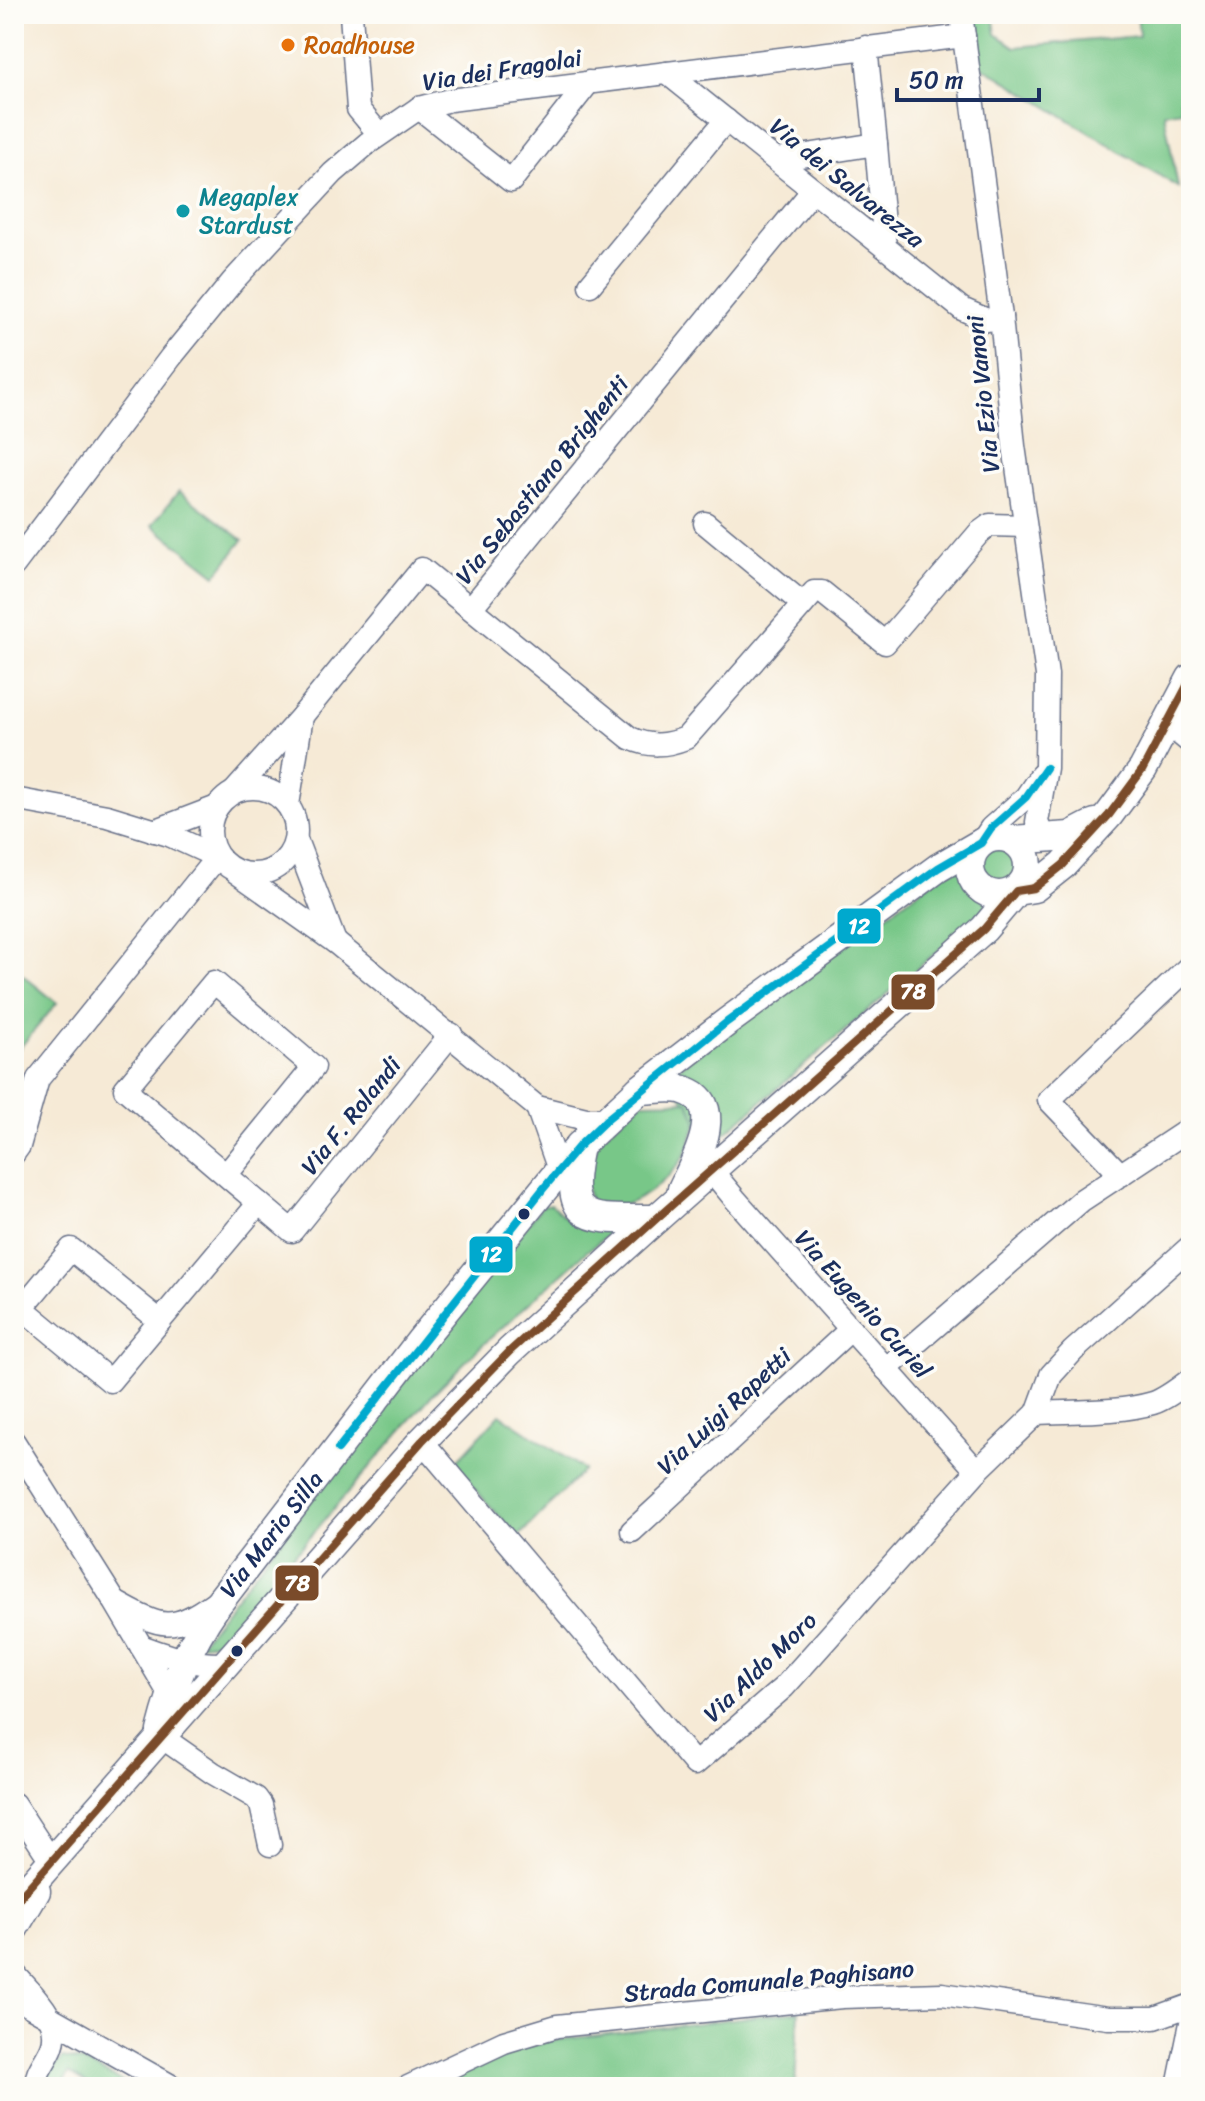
<svg xmlns="http://www.w3.org/2000/svg" width="1205" height="2101" font-family="Sriracha,sans-serif">
	<style>
		.green { fill: #78c788; stroke: #4a7b73; stroke-width: 2 }
		.lines { fill: none; stroke-linecap: round; stroke-linejoin: round }
		.minor-casing { stroke: #687088; stroke-width: 25 }
		.tertiary-casing { stroke: #687088; stroke-width: 31 }
		.minor { stroke: #fff; stroke-width: 22 }
		.tertiary { stroke: #fff; stroke-width: 28 }
		.bus-1-casing { stroke: #fdfcf7; stroke-width: 14 }
		.bus-2-casing { stroke: #fdfcf7; stroke-width: 14 }
		.bus-1 { stroke: #00a9ce; stroke-width: 8 }
		.bus-2 { stroke: #7a4b2a; stroke-width: 8 }
		.food-dot { fill: #e8710a; stroke: #fdfcf7; stroke-width: 3 }
		.culture-dot { fill: #0f9aa8; stroke: #fdfcf7; stroke-width: 3 }
		.bus-dot { fill: #1b2f5e; stroke: #fdfcf7; stroke-width: 3 }
		.labels { text-anchor: middle; stroke-width: 7; stroke-linejoin: round; paint-order: stroke }
		.food-label { font-size: 24px; fill: #c56008; stroke: #fdfcf7; text-anchor: start }
		.street-label { font-size: 24px; fill: #1b2f5e; stroke: #fdfcf7 }
		.culture-label { font-size: 24px; fill: #0d838f; stroke: #fdfcf7; text-anchor: start }
		.line-badge { stroke: #fdfcf7; stroke-width: 3 }
		.badge-label { font-size: 22px; text-anchor: middle; font-weight: bold; fill: #fff }
	</style>
	<rect width="100%" height="100%" fill="#fdfcf7"/>
	<filter id="ink" filterUnits="userSpaceOnUse"><feTurbulence type="fractalNoise" baseFrequency=".0125" numOctaves="2"/><feDisplacementMap in="SourceGraphic" scale="16" xChannelSelector="R" yChannelSelector="G"/><feConvolveMatrix kernelMatrix="1 2 1 2 8 2 1 2 1" color-interpolation-filters="sRGB"/></filter>
	<filter id="wash" filterUnits="userSpaceOnUse"><feTurbulence type="fractalNoise" baseFrequency=".006" numOctaves="4" result="noise"/><feDisplacementMap in="SourceGraphic" scale="32" xChannelSelector="R" yChannelSelector="G"/><feGaussianBlur stdDeviation="1.8" result="paint"/><feColorMatrix in="noise" values="0 0 0 0 0 0 0 0 0 0 0 0 0 0 0 0 0 1.4 0 .05"/><feComposite in="paint" operator="in"/></filter>
	<g filter="url(#wash)">
		<rect width="100%" height="100%" fill="#f6ead6"/>
		<g class="green">
			<polygon points="975,14 993,14 996,34 1015,47 1139,36 1137,14 1191,14 1191,96 1180,99 1182,110 1164,113 1178,187 980,65"/>
			<polygon points="179,491 243,540 216,575 152,525"/>
			<circle cx="999" cy="865" r="20"/>
			<path d="M961 860C966 884 968 898 995 902L711 1145 669 1075Z"/>
			<polygon points="14,968 57,1003 14,1055"/>
			<path d="M688 1101 697 1122C693 1133 690 1147 684 1157 669 1180 636 1208 607 1207 602 1207 595 1203 590 1201L584 1178 600 1138 642 1102Z"/>
			<path d="M551 1204C576 1229 582 1231 618 1227L586 1252 476 1351 432 1395 219 1642 199 1644 542 1206Z"/>
			<polygon points="500,1414 584,1470 518,1537 453,1465"/>
			<polygon points="799,2011 795,2087 429,2087 512,2050 549,2041"/>
			<polygon points="63,2058 83,2062 134,2087 93,2087 69,2073 61,2087 45,2087 52,2070"/>
		</g>
	</g>
	<g filter="url(#ink)">
		<g class="lines">
			<g class="minor-casing">
				<g id="minor">
					<polyline points="351,14 358,109 379,134"/>
					<polyline points="961,14 1001,317 1014,446 1047,675 1046,768 1037,822 1041,832 1048,838"/>
					<polyline points="866,47 876,144"/>
					<polyline points="667,73 962,309 987,320 1001,317"/>
					<polyline points="419,108 511,181 589,82"/>
					<polyline points="776,160 876,144 885,247"/>
					<polyline points="590,285 726,120"/>
					<polyline points="705,523 803,604"/>
					<polyline points="14,565 171,357 233,281 333,173 368,143 419,108 450,100 964,36"/>
					<polyline points="471,608 813,190"/>
					<polyline points="1168,724 1191,743"/>
					<circle cx="253" cy="831" r="43"/>
					<path d="M234 792 302 716 422 569 630 738C649 747 666 746 686 738L814 592H822L885 643 979 533 990 525 1025 526"/>
					<polyline points="14,799 107,816 169,835 217,857 38,1079 19,1146 14,1153"/>
					<polyline points="288,805 302,716"/>
					<polyline points="154,831 217,807"/>
					<polyline points="296,840 335,942"/>
					<polyline points="981,843 991,828 1026,797 1041,775"/>
					<polyline points="236,872 335,942 537,1107 586,1119 607,1119"/>
					<polyline points="537,1107 559,1170"/>
					<polyline points="707,1158 711,1170 735,1199 977,1471"/>
					<path d="M226 1175 314 1067 214 982 125 1089C181 1137 236 1184 292 1231L451 1034"/>
					<polyline points="1121,1175 1049,1100 1191,965"/>
					<polyline points="14,1317 22,1308 71,1249 160,1321 110,1381 22,1308"/>
					<polyline points="160,1321 259,1203"/>
					<polyline points="886,1369 1082,1200 1191,1128"/>
					<polyline points="1037,1413 1051,1375 1073,1351 1191,1246"/>
					<path d="M422 1441 695 1764 784 1687 977 1471 1037 1413C1072 1411 1119 1413 1153 1403 1167 1398 1179 1388 1191 1379"/>
					<polyline points="14,1442 115,1602 170,1695"/>
					<polyline points="632,1531 851,1329"/>
					<path d="M117 1603C162 1628 171 1633 215 1602"/>
					<path d="M141 1646C169 1656 193 1665 224 1664"/>
					<polyline points="160,1736 213,1773 256,1798 261,1805 270,1845"/>
					<polyline points="14,1804 52,1862"/>
					<path d="M14 1973C30 1993 63 2019 52 2047 46 2062 36 2070 35 2087"/>
					<polyline points="14,1997 173,2087"/>
					<polyline points="408,2087 504,2042 557,2026 842,1997 942,1994 1108,2018 1155,2018 1191,2005"/>
					<polyline points="1178,2087 1191,2023"/>
				</g>
			</g>
			<g class="tertiary-casing">
				<g id="tertiary">
					<circle cx="999" cy="866" r="29"/>
					<polyline points="1012,840 1070,836 1095,823"/>
					<path d="M639 1090C653 1090 671 1086 684 1090 729 1104 694 1163 682 1189"/>
					<path d="M579 1146C562 1226 588 1219 656 1219"/>
					<path id="s1" d="M161 1731C173 1684 188 1646 216 1606L421 1340 580 1145 639 1090 727 1022 938 868 981 843"/>
					<polyline points="14,1904 422,1441 510,1351 656,1219 984,929 1016,891 1034,888 1063,865 1109,815 1143,769 1191,678"/>
					<polyline points="14,1928 36,1891"/>
				</g>
			</g>
			<use href="#minor" class="minor"/>
			<use href="#tertiary" class="tertiary"/>
			<g class="bus-1-casing">
				<polyline id="bus-1" points="338,1449 543,1189 580,1145 607,1119 727,1022 938,868 981,843 991,828 1026,797 1046,768"/>
			</g>
			<g class="bus-2-casing">
				<polyline id="bus-2" points="14,1904 422,1441 510,1351 656,1219 984,929 1016,891 1034,888 1063,865 1109,815 1143,769 1191,678"/>
			</g>
			<use href="#bus-1" class="bus-1"/>
			<use href="#bus-2" class="bus-2"/>
		</g>
	</g>
	<circle class="food-dot" cx="288" cy="45" r="8"/>
	<circle class="culture-dot" cx="183" cy="211" r="8"/>
	<g class="bus-dot">
		<circle cx="524" cy="1214" r="7"/>
		<circle cx="237" cy="1651" r="7"/>
	</g>
	<g class="labels">
		<g class="food-label">
			<text x="304" y="53">Roadhouse</text>
		</g>
		<g class="street-label">
			<text transform="translate(502 70) rotate(-9)" y="8">Via dei Fragolai</text>
			<text transform="translate(847 183) rotate(39)" y="8">Via dei Salvarezza</text>
			<text transform="translate(983 394) rotate(-96)" y="8">Via Ezio Vanoni</text>
			<text transform="translate(542 480) rotate(-51)" y="8">Via Sebastiano Brighenti</text>
			<text transform="translate(351 1116) rotate(-51)" y="8">Via F. Rolandi</text>
			<text transform="translate(863 1304) rotate(48)" y="8">Via Eugenio Curiel</text>
			<text transform="translate(724 1411) rotate(-43)" y="8">Via Luigi Rapetti</text>
			<text dy="8" stroke="none"><textPath href="#s1" startOffset="228">Via Mario Silla</textPath></text>
			<text transform="translate(760 1667) rotate(-44)" y="8">Via Aldo Moro</text>
			<text transform="translate(769 1981) rotate(-5)" y="8">Strada Comunale Paghisano</text>
		</g>
		<g class="culture-label">
			<text x="199" y="205">Megaplex<tspan x="199" dy="28">Stardust</tspan></text>
		</g>
	</g>
	<g class="line-badge">
		<rect x="836" y="907" width="46" height="38" rx="8" fill="#00a9ce"/>
		<rect x="890" y="973" width="46" height="38" rx="8" fill="#7a4b2a"/>
		<rect x="468" y="1235" width="46" height="39" rx="8" fill="#00a9ce"/>
		<rect x="274" y="1564" width="46" height="38" rx="8" fill="#7a4b2a"/>
	</g>
	<g class="badge-label">
		<text x="859" y="934">12</text>
		<text x="913" y="999">78</text>
		<text x="491" y="1262">12</text>
		<text x="297" y="1591">78</text>
	</g>
	<rect width="1205" height="2101" fill="none" stroke="#fdfcf7" stroke-width="48"/>
	<path d="M897 88v12h142v-12" fill="none" stroke="#1b2f5e" stroke-width="4"/>
	<text x="909" y="88" font-size="24" fill="#1b2f5e" stroke="#fdfcf7" stroke-width="6" paint-order="stroke">50 m</text>
</svg>
